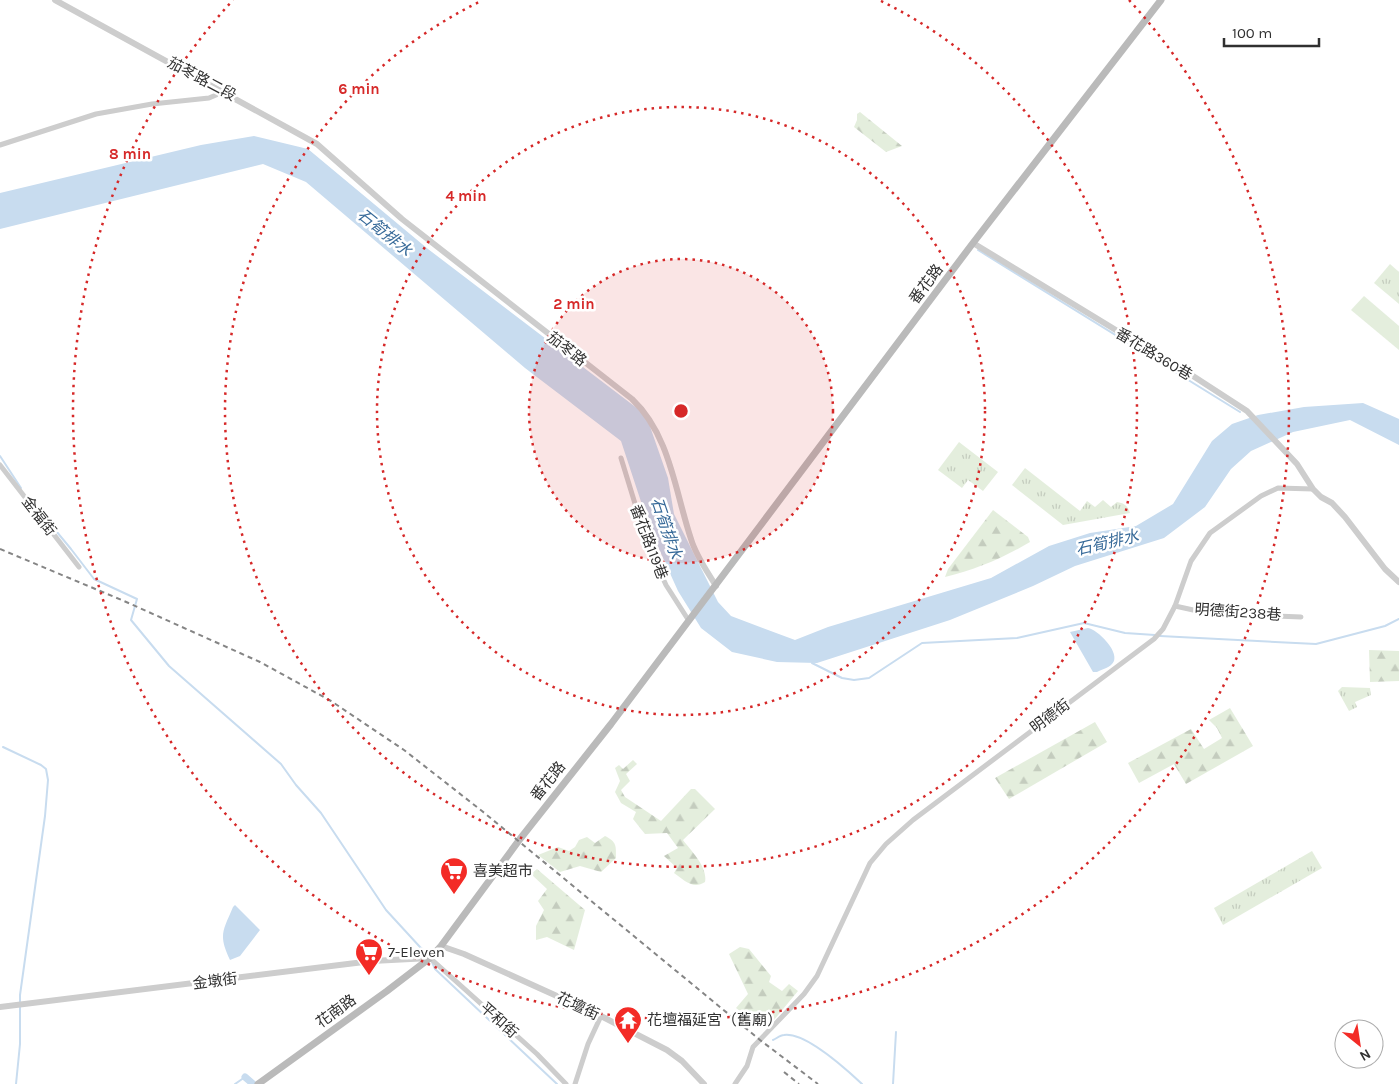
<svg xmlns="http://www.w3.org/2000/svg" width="1399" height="1084" font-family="Karla,'Noto Sans TC',sans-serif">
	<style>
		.grass { fill: url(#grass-tufts) }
		.forest { fill: url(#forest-firs) }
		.garden { fill: #e4eedd }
		.water { fill: #c8dcef }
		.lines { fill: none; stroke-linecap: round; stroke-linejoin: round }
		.stream { stroke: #c8dcef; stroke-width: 2 }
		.canal { stroke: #c8dcef; stroke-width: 7 }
		.minor { stroke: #cdcdcd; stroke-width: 5 }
		.tertiary { stroke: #cdcdcd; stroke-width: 6 }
		.secondary { stroke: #bababa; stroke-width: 7 }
		.rail { stroke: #858585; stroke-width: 2; stroke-dasharray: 5 4; stroke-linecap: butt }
		.ring { fill: none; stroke: #d62828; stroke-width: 2.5; stroke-dasharray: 2.5 5 }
		.labels { text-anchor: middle; stroke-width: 5; stroke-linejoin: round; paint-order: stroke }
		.street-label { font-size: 15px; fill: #303030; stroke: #fff }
		.poi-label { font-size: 15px; fill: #303030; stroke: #fff; text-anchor: start }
		.water-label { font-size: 16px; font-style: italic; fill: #376a99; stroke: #fff }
		.centre { fill: #d62828; stroke: #fff; stroke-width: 2.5 }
		.ring-label { font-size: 15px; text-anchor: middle; font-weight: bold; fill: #d62828; stroke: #fff; stroke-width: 5; stroke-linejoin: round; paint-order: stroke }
	</style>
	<defs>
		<pattern id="grass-tufts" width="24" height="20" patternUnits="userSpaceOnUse" patternTransform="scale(1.25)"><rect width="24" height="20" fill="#e4eedd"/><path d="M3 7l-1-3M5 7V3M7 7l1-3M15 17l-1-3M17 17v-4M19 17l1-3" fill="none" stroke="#c4ccbe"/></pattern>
		<pattern id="forest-firs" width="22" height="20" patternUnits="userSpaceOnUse" patternTransform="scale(1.25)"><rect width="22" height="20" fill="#e4eedd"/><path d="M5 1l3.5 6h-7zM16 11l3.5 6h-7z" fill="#c4ccbe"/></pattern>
	</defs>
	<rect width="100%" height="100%" fill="#fff"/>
	<g class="grass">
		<polygon points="1390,264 1399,272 1399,304 1374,283"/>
		<polygon points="959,442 998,472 983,491 968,480 962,488 938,470"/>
		<path d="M1025 468 1080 511 1087 501 1095 507 1103 500 1111 507 1117 502C1124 503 1128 506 1130 513L1063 525 1012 485Z"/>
		<polygon points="1342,687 1370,688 1371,695 1355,702 1357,707 1349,711 1338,691"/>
		<polygon points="1312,851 1322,868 1223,925 1214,908"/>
	</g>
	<g class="forest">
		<polygon points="860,112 902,146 886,152 854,127 857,120 857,114"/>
		<path d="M993 510 1028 537 1030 542C1003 558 975 570 945 577L948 569Z"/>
		<polygon points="1369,650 1399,651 1399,681 1370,682"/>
		<polygon points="1230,708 1253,746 1186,784 1174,764 1139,783 1128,763 1191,729 1204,749 1222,738 1217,728 1209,720"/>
		<polygon points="1095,722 1107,742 1009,799 995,778"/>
		<path d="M633 760 637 764 626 774 630 781 621 790 625 797 661 821 691 789H695L715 809 683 840C691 851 708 867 705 882 693 890 684 880 674 873L677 868 664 856 678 848 667 833 645 834 633 819 636 812 621 803 615 792 620 781 615 768 619 765 623 769Z"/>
		<path d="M605 836C617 842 616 846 616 858L601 872 580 866 560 872 538 855 558 847 569 851 575 847 579 840 587 837 595 843Z"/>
		<polygon points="537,869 585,910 574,950 547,937 536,940 536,926 544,910 538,901 547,889 531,874"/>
		<polygon points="740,947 749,949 771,976 769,982 782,991 789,984 798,991 774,1020 759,1025 736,1008 748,994 729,954"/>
	</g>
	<polygon class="garden" points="1364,296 1399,326 1399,350 1351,310"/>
	<g class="water">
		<polygon points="254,136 308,149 428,249 646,415 668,478 674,514 718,602 731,616 795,640 828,627 991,578 1049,546 1090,533 1136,526 1173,504 1212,441 1232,424 1258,415 1304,407 1363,403 1399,419 1399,445 1350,420 1293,432 1251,451 1231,469 1205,507 1164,538 1075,566 1033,586 950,620 817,663 777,662 732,652 701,628 678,591 650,529 621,441 525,368 306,182 263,164 0,229 0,193 201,145"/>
		<path d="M1088 628C1098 630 1118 650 1114 661 1111 668 1102 669 1097 672H1093L1070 632Z"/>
		<path d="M235 905 260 930 240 956 230 960C218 935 223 931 233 907Z"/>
	</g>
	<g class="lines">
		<g class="stream">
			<polyline points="978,250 1240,412"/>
			<polyline points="0,456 21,488"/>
			<polyline points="28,497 71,549 94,579 137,599 131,620 169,666 281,764 296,785 321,813 386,910 420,947 426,952 428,956"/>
			<polyline points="1160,636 1316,644 1385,626 1399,619"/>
			<polyline points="812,663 842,678 854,680 869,678 922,643 1017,638 1084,623 1125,633 1155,635"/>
			<polyline points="3,747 41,765 46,769 48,780 45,816 20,995 20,1044 16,1084"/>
			<polyline points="432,962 435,969 557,1084"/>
			<path d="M773 1040C776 1039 780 1035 784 1035 805 1032 847 1070 862 1084"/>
			<polyline points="235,1084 245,1077"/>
			<polyline points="893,1084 896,1032"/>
		</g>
		<polyline class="canal" points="245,1077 253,1084"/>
		<g class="minor">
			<polyline points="0,145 96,114 152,104 209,98 223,92"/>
			<polyline points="621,458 648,546 666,585 689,621"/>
			<polyline points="0,465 79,567"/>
			<polyline points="1175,606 1207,613 1301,617"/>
			<polyline points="430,958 537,1054 566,1084"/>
			<polyline points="575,1084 588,1044 601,1016"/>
			<polyline points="735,1084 747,1066 753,1047 804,994 817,976 870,863 886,844 913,820 1154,639 1163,629 1175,606 1191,561 1210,533 1261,496 1278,488 1313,489"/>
		</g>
		<g class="tertiary">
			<path d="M55 0 317 144 402 219 632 399C670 435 675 491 691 539 696 556 707 571 716 586"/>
			<polyline points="973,243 1124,335 1156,352 1247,411 1297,464 1313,489 1321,497 1332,503 1345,517 1385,569 1399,582"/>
			<polyline points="441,946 464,954 601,1016 667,1050 682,1061 704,1084"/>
			<polyline points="0,1007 372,961 430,958"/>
		</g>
		<polyline class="secondary" points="258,1084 387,991 430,958 441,946 520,839 611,724 973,243 1161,0"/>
		<g class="rail">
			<polyline points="0,549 124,601 260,662 331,701 404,750 482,811 760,1040 818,1084"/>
			<polyline points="784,1072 799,1084"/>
		</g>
	</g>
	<circle cx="681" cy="411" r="152" fill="#d62828" fill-opacity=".12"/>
	<g class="ring">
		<circle cx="681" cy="411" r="152"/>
		<circle cx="681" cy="411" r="304"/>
		<path d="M881 1A456 456 0 1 1 481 1"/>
		<path d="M1129 0A608 608 0 1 1 233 0"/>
	</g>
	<defs>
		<g id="supermarket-pin" transform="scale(1.4375)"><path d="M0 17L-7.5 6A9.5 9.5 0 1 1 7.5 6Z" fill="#f32b26" stroke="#fff"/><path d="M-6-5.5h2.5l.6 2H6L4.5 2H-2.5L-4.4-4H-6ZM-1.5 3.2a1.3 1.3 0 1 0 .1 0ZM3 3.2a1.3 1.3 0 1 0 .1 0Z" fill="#fff"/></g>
		<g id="temple-pin" transform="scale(1.4375)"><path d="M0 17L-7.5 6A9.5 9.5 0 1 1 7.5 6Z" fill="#f32b26" stroke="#fff"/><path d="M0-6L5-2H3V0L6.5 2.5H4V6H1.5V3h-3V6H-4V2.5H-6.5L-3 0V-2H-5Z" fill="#fff"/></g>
	</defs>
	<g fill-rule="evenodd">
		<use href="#supermarket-pin" x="454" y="871"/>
		<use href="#supermarket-pin" x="369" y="952"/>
		<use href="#temple-pin" x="628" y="1020"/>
	</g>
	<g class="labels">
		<g class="street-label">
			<text transform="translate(202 79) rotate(28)" y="5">茄苳路二段</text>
			<text transform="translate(926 284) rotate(-53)" y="5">番花路</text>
			<text transform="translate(567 349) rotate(38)" y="5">茄苳路</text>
			<text transform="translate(1154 354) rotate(31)" y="5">番花路360巷</text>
			<text transform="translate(39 516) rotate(52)" y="5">金福街</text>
			<text transform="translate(649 542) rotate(69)" y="5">番花路119巷</text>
			<text transform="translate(1238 612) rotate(4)" y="5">明德街238巷</text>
			<text transform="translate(1050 716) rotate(-37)" y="5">明德街</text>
			<text transform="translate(548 781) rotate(-51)" y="5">番花路</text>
			<text transform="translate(215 981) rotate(-7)" y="5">金墩街</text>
			<text transform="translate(578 1006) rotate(25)" y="5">花壇街</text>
			<text transform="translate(336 1011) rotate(-36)" y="5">花南路</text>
			<text transform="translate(499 1020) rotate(42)" y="5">平和街</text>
		</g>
		<g class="poi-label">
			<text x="473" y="876">喜美超市</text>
			<text x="388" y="957">7-Eleven</text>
			<text x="647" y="1025">花壇福延宮（舊廟）</text>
		</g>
		<g class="water-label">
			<text transform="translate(385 232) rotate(39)" y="6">石筍排水</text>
			<text transform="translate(667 528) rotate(71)" y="6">石筍排水</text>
			<text transform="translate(1107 542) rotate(-13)" y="6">石筍排水</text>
		</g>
	</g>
	<circle cx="681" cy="411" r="8" class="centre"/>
	<g class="ring-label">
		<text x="359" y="94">6 min</text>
		<text x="130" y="159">8 min</text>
		<text x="466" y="201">4 min</text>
		<text x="574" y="309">2 min</text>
	</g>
	<g transform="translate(1359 1044) rotate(150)"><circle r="24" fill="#ffffff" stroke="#acacac"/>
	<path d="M0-4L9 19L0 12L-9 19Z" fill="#f32b26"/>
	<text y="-8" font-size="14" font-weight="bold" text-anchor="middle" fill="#303030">N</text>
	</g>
	<path d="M1224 38v8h95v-8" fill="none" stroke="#303030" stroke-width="2.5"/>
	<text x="1232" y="38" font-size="15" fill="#303030" stroke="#ffffff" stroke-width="4" paint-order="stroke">100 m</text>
</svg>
